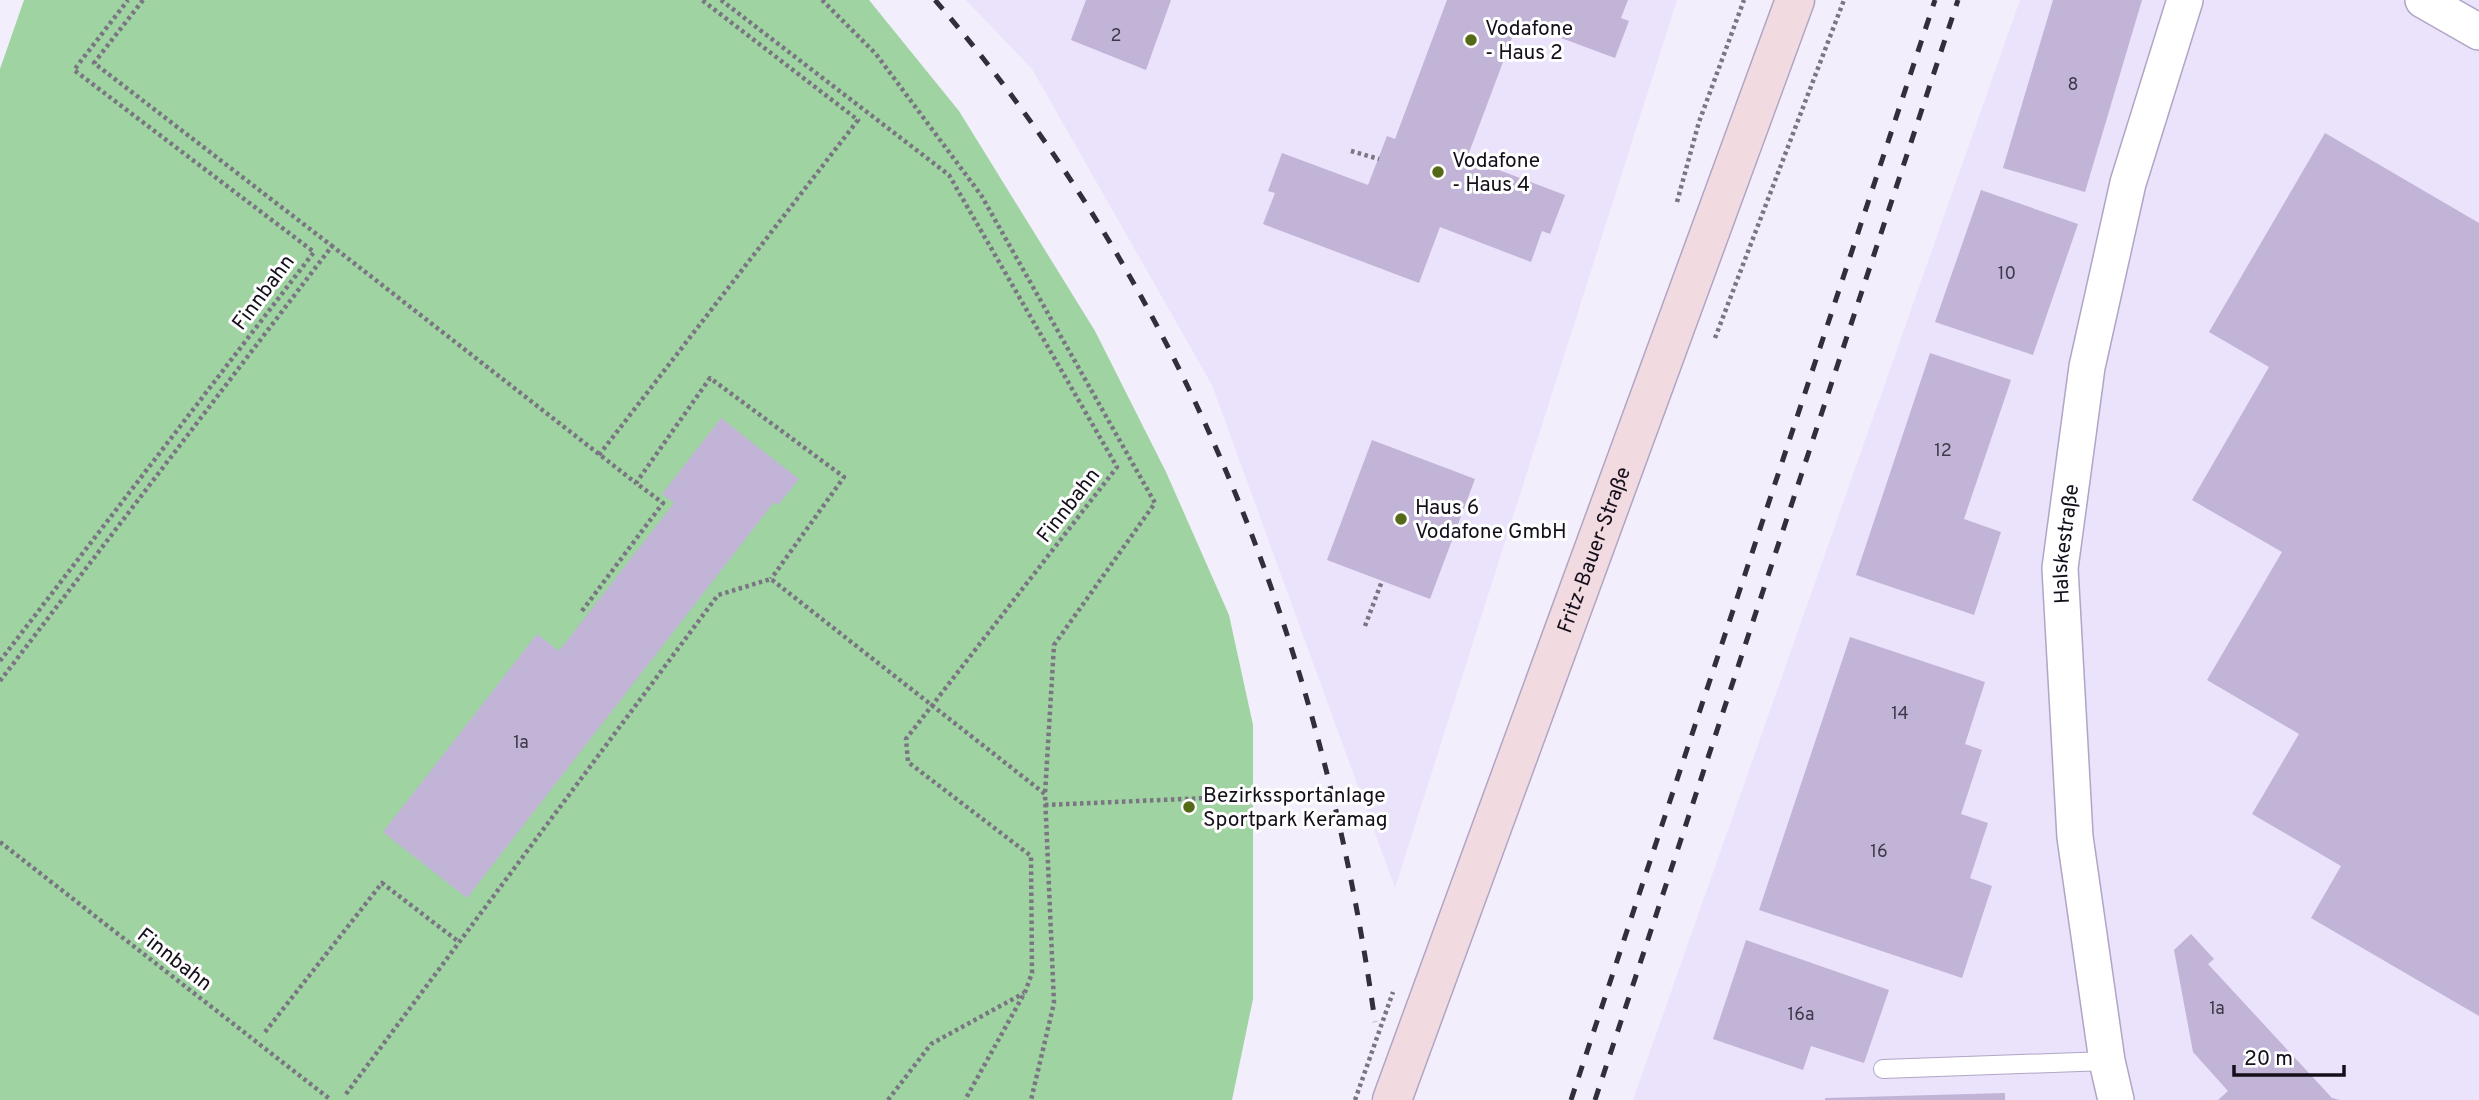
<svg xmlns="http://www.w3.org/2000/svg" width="2479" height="1100" font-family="Overpass,sans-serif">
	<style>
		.built { fill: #ebe2fb }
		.green { fill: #9fd3a1 }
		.building { fill: #c1b4d6 }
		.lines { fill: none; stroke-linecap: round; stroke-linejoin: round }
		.lane-casing { stroke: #b1a5c5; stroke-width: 20 }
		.street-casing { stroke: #b1a5c5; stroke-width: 38 }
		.secondary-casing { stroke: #b1a5c5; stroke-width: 41 }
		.path { stroke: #7a7582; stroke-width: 4.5; stroke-dasharray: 3.5 3.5; stroke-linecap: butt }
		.lane { stroke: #fff; stroke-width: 18 }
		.street { stroke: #fff; stroke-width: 35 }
		.secondary { stroke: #f1dae0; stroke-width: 38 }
		.rail { stroke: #332e3a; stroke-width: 5; stroke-dasharray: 12 12; stroke-linecap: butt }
		.path-bridge { stroke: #7a7582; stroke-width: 4.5; stroke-dasharray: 3.5 3.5; stroke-linecap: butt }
		.poi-dot { fill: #556a18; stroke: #fefefe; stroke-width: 2.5 }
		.labels { text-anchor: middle; stroke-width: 6; stroke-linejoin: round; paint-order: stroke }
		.number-label { font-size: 18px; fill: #3f384a }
		.poi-label { font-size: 21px; fill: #140f1b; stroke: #fefefe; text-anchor: start }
		.street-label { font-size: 21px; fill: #140f1b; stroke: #fefefe }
	</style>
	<rect width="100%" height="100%" fill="#f3eefc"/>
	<g class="built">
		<polygon points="966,0 1677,0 1395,888 1212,385 1032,69"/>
		<polygon points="2020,0 2479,0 2479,1100 1633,1100"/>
	</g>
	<polygon class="green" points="24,0 869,0 959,111 1095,331 1166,472 1229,615 1253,725 1253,999 1232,1100 0,1100 0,69"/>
	<g class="building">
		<polygon points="1086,0 1171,0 1146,70 1071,40"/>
		<polygon points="1447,0 1628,0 1621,18 1629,21 1615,58 1518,22 1467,158 1565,195 1550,234 1542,231 1531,262 1440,227 1419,283 1263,224 1275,193 1268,191 1282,153 1368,185 1387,136 1395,139"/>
		<polygon points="2053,0 2142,0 2085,192 2003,168"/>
		<polygon points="2325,133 2479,223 2479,1016 2311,918 2341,866 2252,814 2299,734 2207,680 2282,552 2192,500 2269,367 2209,332"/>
		<polygon points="1981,190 2078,224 2033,355 1935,322"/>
		<polygon points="1930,353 2011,380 1964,519 2001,532 1974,615 1856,575"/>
		<polygon points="721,418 799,479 778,505 774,502 467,898 383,832 537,634 559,651 674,503 662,494"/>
		<polygon points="1372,440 1475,479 1430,599 1327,560"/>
		<polygon points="1850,637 1985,682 1965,744 1982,750 1961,814 1988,823 1970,878 1992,886 1962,978 1759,910"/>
		<polygon points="2191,934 2214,959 2208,964 2332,1098 2340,1100 2218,1100 2228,1091 2193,1052 2174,950"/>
		<polygon points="1746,940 1889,990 1864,1063 1811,1046 1803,1070 1713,1039"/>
		<polygon points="2005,1093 2005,1100 1825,1100 1825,1098"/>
	</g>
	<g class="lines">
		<g class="lane-casing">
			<polyline id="lane" points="1883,1069 2107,1061"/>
		</g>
		<g class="street-casing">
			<g id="street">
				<polyline points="2423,0 2479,32"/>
				<path id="s1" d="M2116 1100 2107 1061 2075 837 2060 568 2087 367 2128 183 2185 0"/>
			</g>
		</g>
		<g class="secondary-casing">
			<g id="secondary">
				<path id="s2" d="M1392 1100 1795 0"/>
			</g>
		</g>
		<g class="path">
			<polyline points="143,0 94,63 332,246"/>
			<polyline points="721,0 949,175 1117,467 906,739 908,762 1031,856 1032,973 1025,992 965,1100"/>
			<polyline points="822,0 876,54 981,195 1155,503 1054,645 1045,794"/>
			<polyline points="1351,151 1379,159"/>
			<polyline points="1677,202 1699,122 1744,0"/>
			<polyline points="1715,338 1844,0"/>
			<polyline points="599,455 858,120 702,0"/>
			<polyline points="582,611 663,503 636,483 710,378 844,477 771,579"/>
			<polyline points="1365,626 1382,581"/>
			<polyline points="0,661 314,252 74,70 128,0"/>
			<polyline points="0,681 332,246 636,483"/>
			<polyline points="1045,805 1207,798"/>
			<polyline points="0,842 331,1100"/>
			<polyline points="265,1032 382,883 459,942"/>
			<polyline points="346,1094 718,595 771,579 1045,794 1054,1003 1031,1100"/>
			<polyline points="888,1100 931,1044 1024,993"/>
		</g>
		<use href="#lane" class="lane"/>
		<use href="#street" class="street"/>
		<use href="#secondary" class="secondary"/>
		<g class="rail">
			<path d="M935 0C1185 290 1323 646 1375 1022"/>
			<polyline points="1571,1100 1935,0"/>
			<polyline points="1595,1100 1958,0"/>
		</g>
		<polyline class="path-bridge" points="1355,1100 1393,992"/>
	</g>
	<g class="poi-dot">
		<circle cx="1471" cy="40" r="7"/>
		<circle cx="1438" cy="172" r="7"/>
		<circle cx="1401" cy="519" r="7"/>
		<circle cx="1189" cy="807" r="7"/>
	</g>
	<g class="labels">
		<g class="number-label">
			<text x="1116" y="41">2</text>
			<text x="2073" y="90">8</text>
			<text x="2007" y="279">10</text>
			<text x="1943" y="456">12</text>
			<text x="1900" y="719">14</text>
			<text x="521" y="748">1a</text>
			<text x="1879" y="857">16</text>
			<text x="2217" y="1014">1a</text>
			<text x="1801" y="1020">16a</text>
		</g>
		<g class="poi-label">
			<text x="1485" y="35">Vodafone<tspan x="1485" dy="24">- Haus 2</tspan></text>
			<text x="1452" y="167">Vodafone<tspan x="1452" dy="24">- Haus 4</tspan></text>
			<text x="1415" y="514">Haus 6<tspan x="1415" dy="24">Vodafone GmbH</tspan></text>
			<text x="1203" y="802">Bezirkssportanlage<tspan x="1203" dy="24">Sportpark Keramag</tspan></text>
		</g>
		<g class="street-label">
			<text transform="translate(263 292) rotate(-53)" y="7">Finnbahn</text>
			<text transform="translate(1068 505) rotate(-52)" y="7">Finnbahn</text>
			<text dy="7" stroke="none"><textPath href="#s1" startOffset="560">Halskestraße</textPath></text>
			<text dy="7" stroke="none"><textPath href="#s2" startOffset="586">Fritz-Bauer-Straße</textPath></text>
			<text transform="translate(175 959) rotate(38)" y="7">Finnbahn</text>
		</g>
	</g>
	<path d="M2234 1065v10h110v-10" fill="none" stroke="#140f1b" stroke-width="3.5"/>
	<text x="2244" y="1065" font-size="21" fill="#140f1b" stroke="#fefefe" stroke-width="5" paint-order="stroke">20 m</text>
</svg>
